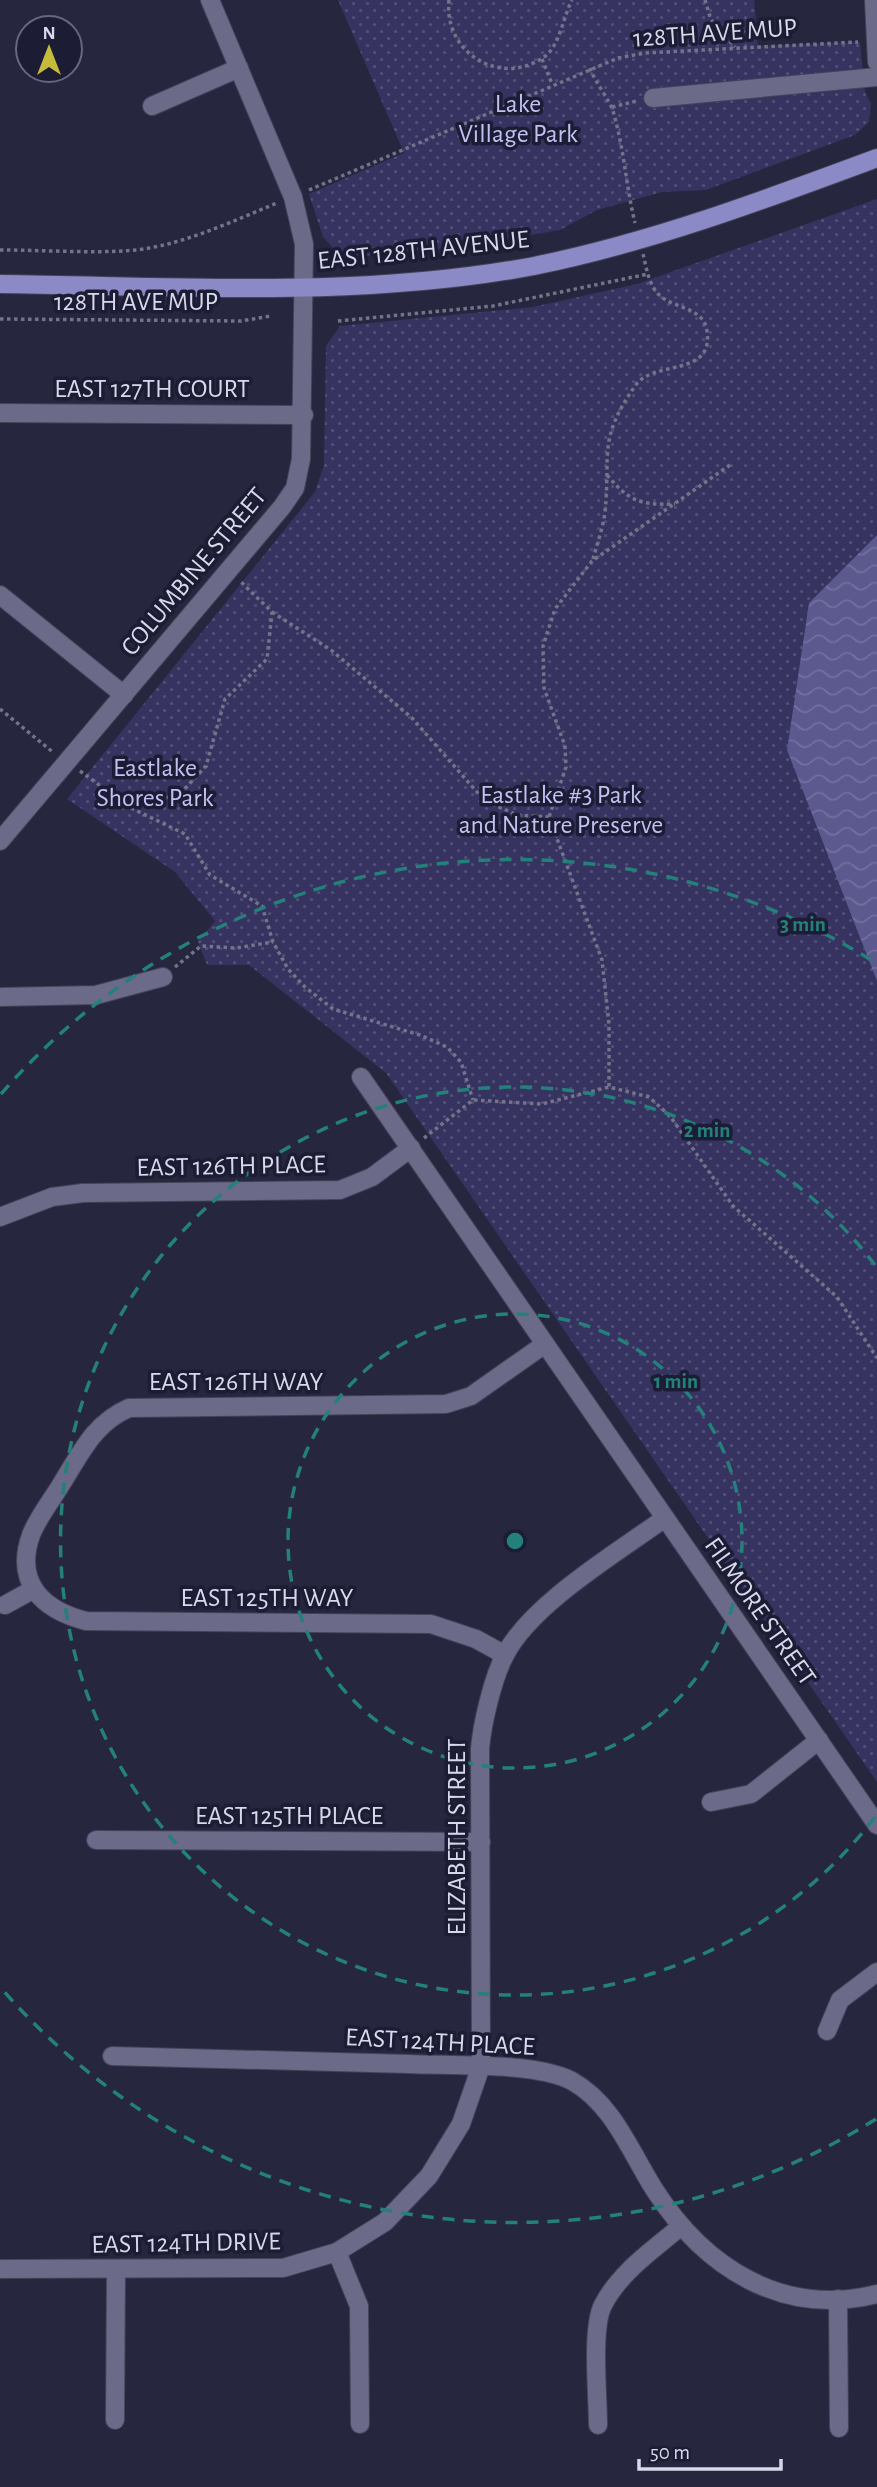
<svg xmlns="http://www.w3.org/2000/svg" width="877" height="2487" font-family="'Alegreya Sans',sans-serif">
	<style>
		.park { fill: url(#park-dots) }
		.water { fill: url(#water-waves) }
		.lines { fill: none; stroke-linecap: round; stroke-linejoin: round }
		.minor-casing { stroke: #444358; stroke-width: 20 }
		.major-casing { stroke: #444358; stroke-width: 20 }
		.path { stroke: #747389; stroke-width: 3.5; stroke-dasharray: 3.5 3.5; stroke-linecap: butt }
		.minor { stroke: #6b6b89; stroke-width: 18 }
		.major { stroke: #8b8ac6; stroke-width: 18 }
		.ring { fill: none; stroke: #23807a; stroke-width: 3.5; stroke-dasharray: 12 9 }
		.labels { text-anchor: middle; stroke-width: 7; stroke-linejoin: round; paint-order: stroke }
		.street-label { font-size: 26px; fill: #d7d8e9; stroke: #1d1c35 }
		.park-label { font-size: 26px; fill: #c0c1f2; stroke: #1d1c35 }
		.centre { fill: #23807a; stroke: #1d1c35; stroke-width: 3.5 }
		.ring-label { font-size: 21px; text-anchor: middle; font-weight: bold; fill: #23807a; stroke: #1d1c35; stroke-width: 7; stroke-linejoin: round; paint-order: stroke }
	</style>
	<defs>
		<pattern id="park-dots" width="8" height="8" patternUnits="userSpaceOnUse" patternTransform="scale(1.75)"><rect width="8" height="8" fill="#363360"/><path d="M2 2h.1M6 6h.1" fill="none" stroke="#525077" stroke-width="1.8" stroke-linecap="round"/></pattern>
		<pattern id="water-waves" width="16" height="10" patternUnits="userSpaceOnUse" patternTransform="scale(1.75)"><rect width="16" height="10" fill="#5b598e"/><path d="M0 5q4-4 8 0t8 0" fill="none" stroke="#72709e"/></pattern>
	</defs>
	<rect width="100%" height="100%" fill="#27263f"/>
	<g class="park">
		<polygon points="338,0 754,0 758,46 860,42 865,92 871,104 869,122 855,135 706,190 662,192 597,210 560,230 460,247 343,258 323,237 309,194 404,153"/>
		<polygon points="877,199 877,1782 386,1073 249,965 207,965 198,942 215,921 175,872 67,799 315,492 324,465 326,346 340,326 533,307 637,284"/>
	</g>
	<polygon class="water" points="877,535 877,981 787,750 809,603"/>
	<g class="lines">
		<g class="minor-casing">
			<g id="minor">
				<polyline points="874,0 877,62"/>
				<polyline points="653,98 877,77"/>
				<polyline points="152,106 239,68"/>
				<polyline points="0,413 304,415"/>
				<polyline points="0,595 124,695"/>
				<polyline points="0,841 282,507 295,488 301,459 304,244 293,197 210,0"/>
				<polyline points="0,997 96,995 163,977"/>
				<polyline points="361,1077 877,1825"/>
				<polyline points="0,1217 52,1197 83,1193 340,1190 372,1177 411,1148"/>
				<polyline points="5,1605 34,1589"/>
				<path d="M505 1655 476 1639 431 1624 86 1621C43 1610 14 1583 31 1535 38 1517 52 1500 62 1483 81 1453 94 1423 129 1408L446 1404 471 1396 545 1344"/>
				<polyline points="711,1802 751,1794 819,1740"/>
				<polyline points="96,1840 481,1842"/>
				<polyline points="827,2031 840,2000 877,1972"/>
				<path d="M112 2056C211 2059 310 2062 409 2064 451 2066 536 2062 572 2081 613 2104 630 2151 654 2189 704 2267 782 2318 877 2294"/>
				<polyline points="337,2252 359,2306 360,2424"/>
				<path d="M0 2269 283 2268 337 2252 385 2222 429 2176 461 2124 481 2066 480 1749C482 1724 493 1677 505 1655 531 1604 618 1552 665 1518"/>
				<polyline points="838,2299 839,2428"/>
				<polyline points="115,2420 116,2270"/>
				<path d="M598 2425C598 2396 591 2328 603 2305 620 2272 653 2250 680 2227"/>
			</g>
		</g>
		<g class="major-casing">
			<path id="major" d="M0 284C177 286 359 299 534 266 652 242 764 200 877 158"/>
		</g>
		<g class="path">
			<path d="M449 0C443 52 500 88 544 57 560 46 563 17 572 0"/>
			<polyline points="705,0 711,20 735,47"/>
			<polyline points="542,59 552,84"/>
			<path d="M590 68C595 82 610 101 613 111 624 148 626 186 635 223"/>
			<polyline points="612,107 637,101"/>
			<polyline points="309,190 618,58 645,53 858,42"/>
			<path d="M0 250C41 250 83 253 124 251 177 248 228 223 277 203"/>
			<polyline points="0,319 241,321 271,316"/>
			<polyline points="338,321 493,306 648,274"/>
			<polyline points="730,465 592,561 555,609 543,646 544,688 565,746 566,767 549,817 602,960 609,1024 609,1087 649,1097 670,1116 733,1206 837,1297 877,1358"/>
			<path d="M607 475C630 502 640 505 675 504"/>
			<path d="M593 559C597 544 603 528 605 512 611 453 597 441 635 386 653 359 714 378 707 331 703 304 668 310 655 290 648 280 646 266 643 254"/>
			<polyline points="272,612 331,650 412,718 484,800 517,815 549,817"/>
			<polyline points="0,709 54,753"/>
			<polyline points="80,771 131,808 185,834 210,875 262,906 273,942 288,969 305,987 333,1009 420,1035 447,1047 461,1062 473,1100"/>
			<polyline points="133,807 180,794 206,766 225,699 267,659 272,612 240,581"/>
			<polyline points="175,967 201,946 236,948 273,942"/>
			<polyline points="424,1138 473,1100 542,1104 609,1087"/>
		</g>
		<use href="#minor" class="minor"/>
		<use href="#major" class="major"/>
	</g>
	<g class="ring">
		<circle cx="515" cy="1541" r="227"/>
		<path d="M875 1817A454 454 0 1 1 875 1265"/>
		<path d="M876 2119A681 681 0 0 1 1 1988M1 1094A681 681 0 0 1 876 963"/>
	</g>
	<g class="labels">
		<g class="street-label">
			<text transform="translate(715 32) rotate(-4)" y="9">128TH AVE MUP</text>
			<text transform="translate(423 249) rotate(-6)" y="9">EAST 128TH AVENUE</text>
			<text x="136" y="310">128TH AVE MUP</text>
			<text x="152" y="397">EAST 127TH COURT</text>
			<text transform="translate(193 571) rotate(-50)" y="9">COLUMBINE STREET</text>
			<text transform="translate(231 1165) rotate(-1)" y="9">EAST 126TH PLACE</text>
			<text x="236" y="1390">EAST 126TH WAY</text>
			<text x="267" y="1606">EAST 125TH WAY</text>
			<text transform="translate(761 1611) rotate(55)" y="9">FILMORE STREET</text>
			<text x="289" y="1824">EAST 125TH PLACE</text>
			<text transform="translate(456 1837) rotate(-90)" y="9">ELIZABETH STREET</text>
			<text transform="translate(440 2041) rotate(3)" y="9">EAST 124TH PLACE</text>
			<text transform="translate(186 2242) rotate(-1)" y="9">EAST 124TH DRIVE</text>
		</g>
		<g class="park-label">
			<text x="518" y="112">Lake<tspan x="518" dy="30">Village Park</tspan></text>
			<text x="155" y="776">Eastlake<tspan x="155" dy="30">Shores Park</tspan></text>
			<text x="561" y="803">Eastlake #3 Park<tspan x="561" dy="30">and Nature Preserve</tspan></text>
		</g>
	</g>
	<circle cx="515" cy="1541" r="10" class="centre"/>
	<g class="ring-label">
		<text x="803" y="931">3 min</text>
		<text x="707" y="1137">2 min</text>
		<text x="676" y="1388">1 min</text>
	</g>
	<g transform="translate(49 49)"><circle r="33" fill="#1d1c35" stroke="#67677d" stroke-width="2"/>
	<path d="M0-5L12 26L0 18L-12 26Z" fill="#c6bc3c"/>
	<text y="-10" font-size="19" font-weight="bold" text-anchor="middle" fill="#d7d8e9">N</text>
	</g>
	<path d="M639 2459v10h142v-10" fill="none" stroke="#d7d8e9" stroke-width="3.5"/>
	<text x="650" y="2459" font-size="21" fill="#d7d8e9" stroke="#1d1c35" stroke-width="5" paint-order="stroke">50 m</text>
</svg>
